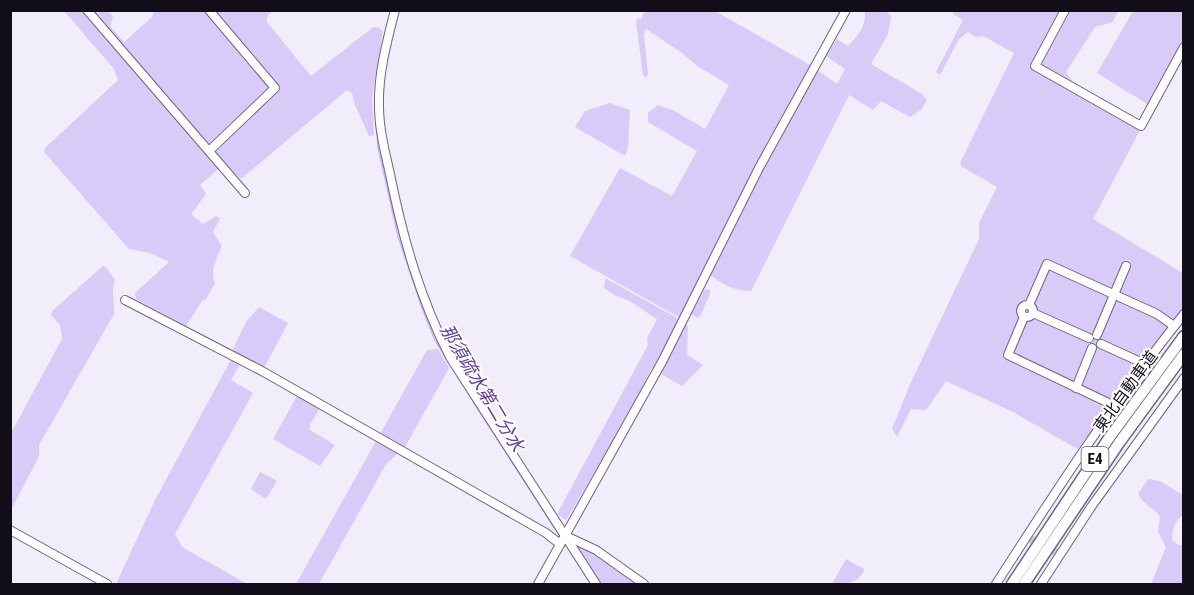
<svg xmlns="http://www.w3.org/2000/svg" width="1194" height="595" font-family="'Roboto Condensed','Noto Sans JP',sans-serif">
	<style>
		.green { fill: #d8cbf8 }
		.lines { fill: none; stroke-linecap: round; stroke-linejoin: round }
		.stream { stroke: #c7b3f6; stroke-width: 1.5 }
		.minor-tunnel { stroke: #cfccd9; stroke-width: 8; stroke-dasharray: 8 4; stroke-linecap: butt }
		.minor-casing { stroke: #6d6482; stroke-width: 10 }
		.highway-casing { stroke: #6d6482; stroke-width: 13 }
		.minor { stroke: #fff; stroke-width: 8 }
		.highway { stroke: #fff; stroke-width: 10 }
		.labels { text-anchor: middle; stroke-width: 4.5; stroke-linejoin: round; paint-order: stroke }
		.shield { fill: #fff; stroke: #58565e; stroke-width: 1.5 }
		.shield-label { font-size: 15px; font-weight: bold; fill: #110e19 }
		.street-label { font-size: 16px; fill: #110e19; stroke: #fff }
		.water-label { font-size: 18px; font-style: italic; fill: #623c9c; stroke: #fff }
	</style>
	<rect width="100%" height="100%" fill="#f1edfb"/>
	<g class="green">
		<path d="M248 10 249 12 273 11 268 15 266 21 311 76 373 27H378L383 31 372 98 374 135 369 136 355 105 352 93 347 90 242 178H239L225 163 200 185 206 194 191 214 203 224 216 216 220 218 213 232 222 246C217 257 209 271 215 283L206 299 202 301 186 326 136 299 135 293 169 262 150 253 129 249 44 152 45 148 118 80 114 69 64 11H108L113 16 110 26 124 42 152 17 154 11Z"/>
		<path d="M645 11H715L810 65 837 84 845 69 826 56 837 39 848 46C859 35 866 26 865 11H886L891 16 888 34 871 64 922 94 927 100 921 110 910 117 881 101 873 110 849 95 751 291C734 291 719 283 707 272L682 319 570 256 620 168 672 196 697 151 648 122V113L658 105 673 110 705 129 729 85 697 66 682 53 646 29 644 35 648 73 647 77 643 76 636 22 638 18 641 19Z"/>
		<polygon points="954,11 1118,11 1113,22 1095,27 1066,72 1084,99 1140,130 1093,219 1183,273 1183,308 1079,450 1013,412 946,381 926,410 911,409 897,437 892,429 911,382 979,239 979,223 997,187 961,166 960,163 1014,53 983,36 976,37 968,32 959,39 940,75 936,72 963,20 953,14"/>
		<polygon points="1133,11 1183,11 1183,41 1149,105 1097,73"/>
		<polygon points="610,103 630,110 628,148 625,156 575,127 585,111"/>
		<path d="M103 266 106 267 115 280C110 295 116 301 114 314L39 445V456L11 510V433L62 339 60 325 51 315 52 311Z"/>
		<polygon points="605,278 679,319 688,326 687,355 703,365 682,386 651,368 637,401 566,520 557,514 648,345 647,338 657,319 628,300 616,296 604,288"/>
		<polygon points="705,289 710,290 710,294 701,315 697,318 691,314"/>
		<polygon points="259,307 288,323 264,368 262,369 243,359 231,380 253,393 175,534 182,547 247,584 116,584 155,500 234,354 233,349 246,322"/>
		<polygon points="438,349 449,368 405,447 386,464 319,584 296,584 427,350"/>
		<polygon points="297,396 320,408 310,424 310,430 335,445 320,466 273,439"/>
		<polygon points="260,472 277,481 266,499 251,489"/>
		<path d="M1148 479 1160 481 1183 495V515C1175 520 1172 530 1172 540L1177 544 1183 546V584H1151L1166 547 1158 532 1160 516C1153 508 1143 504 1138 494Z"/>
		<polygon points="575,542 582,544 641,584 598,584 574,546"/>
		<path d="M846 559 864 569C860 583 845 585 832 584Z"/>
	</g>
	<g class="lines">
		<g class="stream">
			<polyline points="375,107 376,88"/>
			<polyline points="376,123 378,147 398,236 422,308 435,340 481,414 561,538"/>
			<polyline points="564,542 591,584"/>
		</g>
		<polyline class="minor-tunnel" points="1030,539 1056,552"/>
		<g class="minor-casing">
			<g id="minor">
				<polyline points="87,10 245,193"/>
				<path d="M395 10C387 41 378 74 379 106 379 129 385 152 390 174 403 239 420 298 450 357L596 584"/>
				<polyline points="1065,10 1035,66 1141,126 1184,47"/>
				<polyline points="209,151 275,88 209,10"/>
				<polyline points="125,300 262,371 546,533 560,544"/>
				<circle cx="1027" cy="311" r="6"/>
				<polyline points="1029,305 1047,264 1157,314 1174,326"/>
				<polyline points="1033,313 1089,338"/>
				<polyline points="1024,317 1008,355 1115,406"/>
				<polyline points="1097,335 1126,266"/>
				<polyline points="1101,344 1145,364"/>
				<polyline points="1076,388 1092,348"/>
				<polyline points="10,530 107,584"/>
				<polyline points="566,536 596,550 644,584"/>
				<polyline points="538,584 663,360 759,168 846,10"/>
				<path d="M996 584C1055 492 1115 400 1184 314"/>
				<polyline points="1041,584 1091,507 1184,378"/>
			</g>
		</g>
		<g class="highway-casing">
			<g id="highway">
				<polyline points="1012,584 1109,438 1184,336"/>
				<polyline points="1024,584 1119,443 1184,354"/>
			</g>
		</g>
		<use href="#minor" class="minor"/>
		<use href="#highway" class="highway"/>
	</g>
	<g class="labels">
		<rect class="shield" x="1081.5" y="447" width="27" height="24" rx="4.5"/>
		<g class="shield-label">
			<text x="1095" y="464">E4</text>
		</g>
		<g class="street-label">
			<text transform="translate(1125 391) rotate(-54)" y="6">東北自動車道</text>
		</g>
		<g class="water-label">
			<text transform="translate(482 388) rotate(59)" y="6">那須疏水第二分水</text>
		</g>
	</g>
	<rect width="1194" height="595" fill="none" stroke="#110e19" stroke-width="24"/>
</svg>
